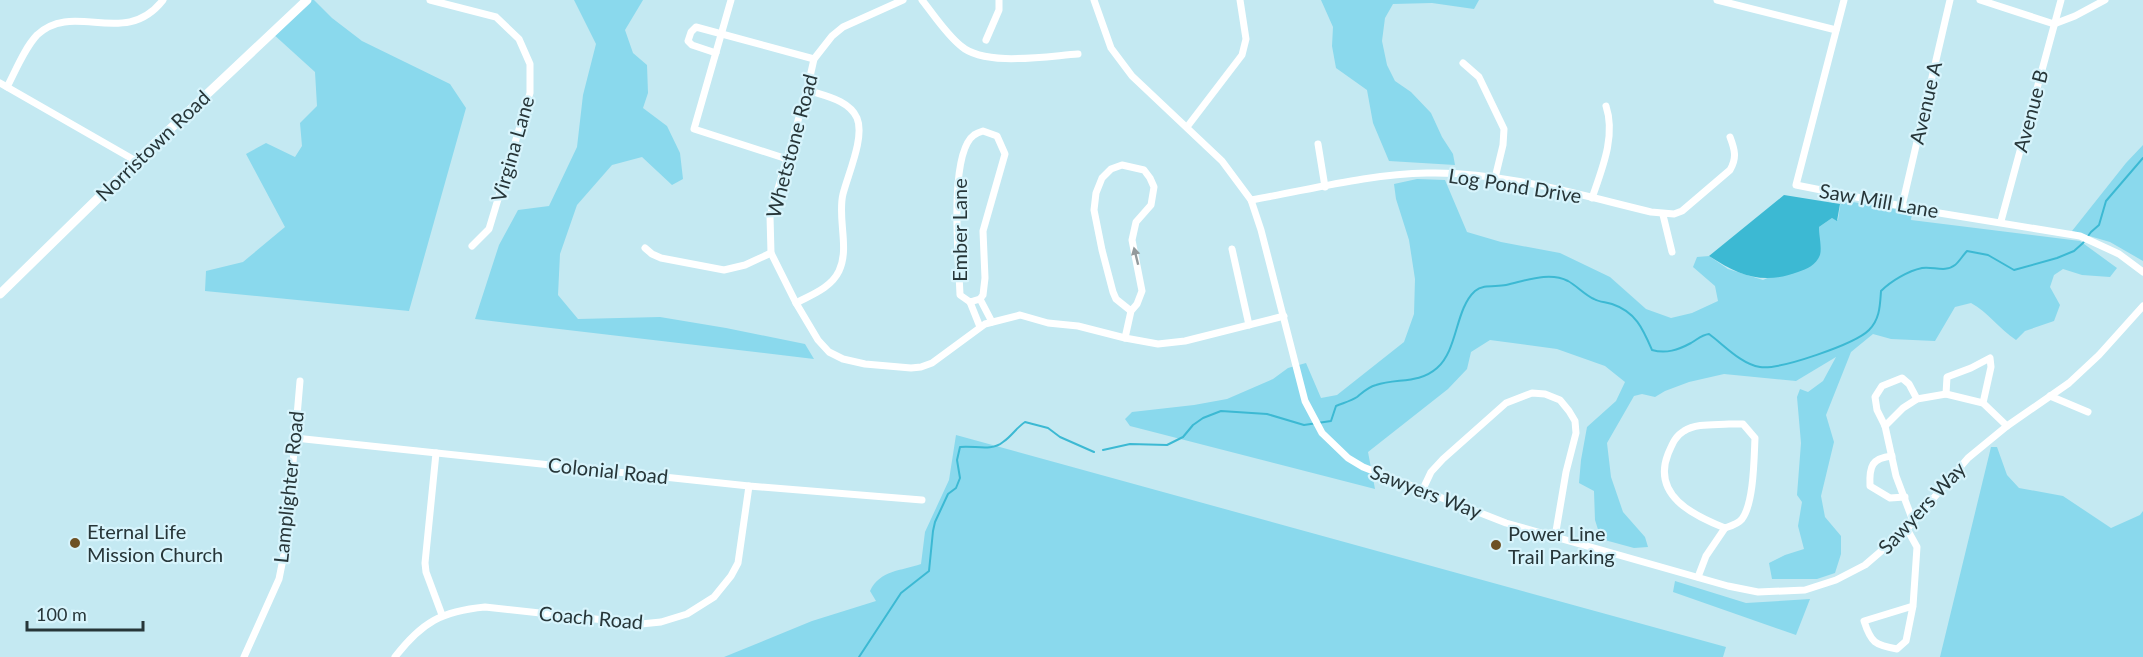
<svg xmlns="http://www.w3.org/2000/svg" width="2143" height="657" font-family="Lato,sans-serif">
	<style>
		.green { fill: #8ad9ed }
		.water { fill: #3cb9d3 }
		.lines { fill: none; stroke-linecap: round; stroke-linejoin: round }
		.stream { stroke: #3cb9d3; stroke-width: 2 }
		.street { stroke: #fff; stroke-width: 7 }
		.secondary { stroke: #fff; stroke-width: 9 }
		.oneway { fill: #939a9c }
		.poi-dot { fill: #6e5225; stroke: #d7f4fc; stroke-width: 2 }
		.labels { text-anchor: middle; stroke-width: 4.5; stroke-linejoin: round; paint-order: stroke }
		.street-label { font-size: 20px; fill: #273639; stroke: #d7f4fc }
		.poi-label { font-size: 20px; fill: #273639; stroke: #d7f4fc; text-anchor: start }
	</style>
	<rect width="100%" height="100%" fill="#c4e9f2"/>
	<g class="green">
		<polygon points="307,0 314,0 332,18 362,41 450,84 466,108 409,311 205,291 206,271 243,262 285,227 246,154 266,143 295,157 302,146 300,123 317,106 315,72 272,33"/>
		<polygon points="574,0 643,0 625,30 633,53 647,65 648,93 643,108 667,126 680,153 683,179 672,185 642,157 612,165 577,205 560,254 558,295 578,319 660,317 726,328 805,344 814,359 475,319 499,245 518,210 549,206 577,147 583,95 596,44"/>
		<polygon points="1321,0 1479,0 1474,9 1432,3 1393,4 1385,18 1382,41 1387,65 1395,81 1411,92 1431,113 1442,137 1453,154 1455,165 1389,161 1373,123 1367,90 1336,68 1332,46 1333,27"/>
		<polygon points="2143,145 2143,261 2110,242 2072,231 2126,163"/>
		<path d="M1417 179 1445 180 1467 232 1501 242 1560 253 1610 277 1646 309 1671 318 1692 313 1718 301 1715 286 1693 267 1697 257 1709 256 1728 269 1763 280 1820 255 1819 227 1832 218 1838 220 1841 200 1912 212 1911 220 2080 241 2117 268 2110 277 2082 275 2063 269 2054 275 2050 287 2060 305 2054 321 2025 331 2016 340C1999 329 1988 312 1971 303L1955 307 1935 341 1891 339 1873 334 1851 352 1826 415 1834 442 1821 496 1825 517 1841 536V554L1835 573 1817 579H1772L1769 563 1785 555 1804 549 1798 526 1802 502 1797 495 1801 443 1797 397 1800 389 1808 392 1823 381 1836 357 1796 381 1724 374 1689 382 1665 391 1655 397 1642 394 1634 396 1607 443 1611 477 1623 512 1645 537 1648 547 1634 548 1601 539 1595 520 1594 491 1579 483 1581 460 1587 427 1616 401 1625 382 1605 366 1557 349 1490 340 1471 352 1467 369 1448 389 1368 452 1375 489 1130 426 1125 419 1132 412 1194 405 1227 399 1273 379 1288 368 1306 363 1321 398 1337 395 1404 342 1414 314 1415 279 1409 240 1396 199 1394 184Z"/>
		<path d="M956 435 1726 647 1723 657H724L812 621 876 601 870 591C880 570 901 571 921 564L925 532 949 480Z"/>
		<polygon points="1991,447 1997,447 2007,475 2019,488 2063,496 2111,528 2140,515 2143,511 2143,657 1940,657"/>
		<polygon points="1675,581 1746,603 1810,599 1796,635 1673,592"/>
	</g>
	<path class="water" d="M1784 195 1840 204 1837 221 1832 218 1819 227C1819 235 1822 248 1820 255 1816 265 1807 269 1798 272 1763 285 1740 276 1709 256Z"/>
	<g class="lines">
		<g class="stream">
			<path d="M1103 450 1130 444 1167 445 1183 437 1193 425 1203 418 1221 411 1267 414 1304 425 1331 421 1336 406C1343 403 1351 401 1357 397 1363 392 1368 387 1376 385 1397 378 1419 384 1437 368 1458 350 1455 309 1475 291 1483 284 1496 287 1506 285 1525 281 1549 271 1568 281 1577 286 1585 295 1594 299 1599 302 1606 302 1612 304 1636 312 1643 329 1652 350 1666 354 1678 350 1691 343 1698 339 1701 335 1709 334 1724 345 1741 364 1760 367 1780 370 1855 344 1869 330 1880 319 1880 305 1881 291 1891 281 1908 271 1922 268 1933 266 1945 273 1955 265 1959 262 1963 255 1967 251L1988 255 2014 270 2057 258 2074 251 2083 243 2091 232 2099 225 2106 201 2143 158"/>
			<path d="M859 657 901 593 929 571 933 531 935 522 948 494 956 488 960 478 957 460 960 447C974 445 991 452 1003 442 1012 436 1016 428 1025 422L1048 428 1060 437 1094 452"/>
		</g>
		<g class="street">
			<polyline points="430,0 496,17 519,39 530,64 530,93 489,229 472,246"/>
			<polyline points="731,0 694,129 787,159"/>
			<polyline points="903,0 843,27 832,36 814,59 807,90 770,216 771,253 796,303 818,340 829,352 843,359 865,364 911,368 921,367 932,363 985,324 1020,315 1048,323 1078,326 1125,338 1158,344 1185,341 1284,316"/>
			<path d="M922 0C934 15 946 34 961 46 985 67 1047 56 1078 54"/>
			<polyline points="1094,0 1111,48 1132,76 1222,161 1251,200 1261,230 1305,401 1322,433 1348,458 1363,467 1506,523 1728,586 1758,592 1805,590 1836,580 1865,565 1907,529 1968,458 2007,426 2069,383 2099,355 2143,306"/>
			<polyline points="1717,0 1836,30"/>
			<polyline points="1844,0 1796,185 1927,211 2080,236 2119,254 2143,272"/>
			<polyline points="1980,0 2054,24 2075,16 2105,0"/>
			<polyline points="986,40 999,10 999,0"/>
			<polyline points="716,53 692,45 688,41 691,32 696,27 814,59"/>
			<polyline points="1463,63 1479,77 1504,129 1503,145 1495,178"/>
			<polyline points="0,83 136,161"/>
			<path d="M7 87C16 70 24 49 37 35 74 0 125 49 163 0"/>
			<polyline points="1187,127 1242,55 1246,39 1240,0"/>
			<path d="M983 131 997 136 1005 154 983 231 985 278 983 295 980 299 970 302 960 295C959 263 948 154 974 135 977 133 980 132 983 131Z"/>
			<polyline points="1318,144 1325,187"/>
			<path d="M1592 198C1602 169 1616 136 1606 106"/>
			<path d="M1251 200C1309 190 1368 174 1427 173 1501 171 1580 195 1651 212L1674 214 1682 211 1730 170C1737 158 1735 150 1730 137"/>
			<polyline points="1902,206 1950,0"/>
			<polyline points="1663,215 1672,252"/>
			<polyline points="2001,221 2061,0"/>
			<polyline points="645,248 652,254 661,258 724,270 745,265 771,253"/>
			<polyline points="1232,249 1249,325"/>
			<polyline points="980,299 992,322"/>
			<polyline points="970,302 980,327"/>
			<path d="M796 303C811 295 831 288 839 271 850 248 837 218 843 194 848 174 865 137 857 118 849 100 825 96 807 90"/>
			<polyline points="1125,338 1131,311 1137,304 1142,291 1132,240 1136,222 1151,205 1154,187 1150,178 1144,170 1122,165 1111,169 1102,178 1096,193 1094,210 1102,250 1113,292 1116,299 1131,311"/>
			<polyline points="1946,394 1947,377 1971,368 1990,358 1991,367 1983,403"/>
			<polyline points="2050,396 2088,412"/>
			<path d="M1729 424H1743L1755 438C1754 458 1754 503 1742 519 1738 524 1731 526 1725 528 1692 515 1652 495 1668 454 1672 445 1675 436 1684 431 1696 423 1715 425 1729 424Z"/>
			<polyline points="1885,426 1903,408 1917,399 1946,394 1983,403 2007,426"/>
			<polyline points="295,438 749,486 922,500"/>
			<polyline points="436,453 425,563 426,572 442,615"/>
			<path d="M1892 456C1872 458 1869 466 1870 486L1890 498 1905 497"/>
			<polyline points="1422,491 1431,472 1443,459 1506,403 1532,393 1545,394 1560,400 1569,411 1575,421 1576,433 1566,472 1555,537"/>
			<polyline points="1913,521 1896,476 1885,426 1877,410 1875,397 1882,386 1902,378 1909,384 1917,399"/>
			<path d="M1907 529 1917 547 1913 606 1906 641 1897 649C1875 645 1871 643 1864 621L1913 606"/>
			<polyline points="1698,577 1706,556 1725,528"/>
			<polyline points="244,657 279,579 286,544 300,381"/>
			<path d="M395 657C422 622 442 611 485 607L641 624 661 622 687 614 714 597 731 576 738 563 749 486"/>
		</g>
		<polyline class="secondary" points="0,294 136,161 307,0"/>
	</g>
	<defs><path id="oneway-solid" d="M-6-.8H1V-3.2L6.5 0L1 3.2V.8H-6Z" transform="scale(1.5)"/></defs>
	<use class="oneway" href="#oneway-solid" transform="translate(1136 256) rotate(-104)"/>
	<g class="poi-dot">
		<circle cx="75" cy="543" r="6"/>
		<circle cx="1496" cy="545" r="6"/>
	</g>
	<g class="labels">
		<g class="street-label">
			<text transform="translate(1926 103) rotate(-77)" y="7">Avenue A</text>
			<text transform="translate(2031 111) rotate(-75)" y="7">Avenue B</text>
			<text transform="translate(153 146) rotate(-44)" y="7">Norristown Road</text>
			<text transform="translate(792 146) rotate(-75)" y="7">Whetstone Road</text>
			<text transform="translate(513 149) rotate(-74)" y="7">Virgina Lane</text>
			<text transform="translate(1515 186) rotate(9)" y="7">Log Pond Drive</text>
			<text transform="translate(1879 201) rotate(10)" y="7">Saw Mill Lane</text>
			<text transform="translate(960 230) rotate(-90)" y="7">Ember Lane</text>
			<text transform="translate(608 471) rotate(6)" y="7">Colonial Road</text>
			<text transform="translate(289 487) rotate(-84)" y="7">Lamplighter Road</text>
			<text transform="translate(1426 492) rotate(21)" y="7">Sawyers Way</text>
			<text transform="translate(1922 508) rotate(-47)" y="7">Sawyers Way</text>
			<text transform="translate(591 618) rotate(5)" y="7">Coach Road</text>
		</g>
		<g class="poi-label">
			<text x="87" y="539">Eternal Life<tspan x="87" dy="23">Mission Church</tspan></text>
			<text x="1508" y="541">Power Line<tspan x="1508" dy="23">Trail Parking</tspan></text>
		</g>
	</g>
	<path d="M27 621v9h116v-9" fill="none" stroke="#273639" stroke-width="3"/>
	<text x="36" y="621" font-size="18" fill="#273639" stroke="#d7f4fc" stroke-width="4.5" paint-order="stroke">100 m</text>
</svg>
